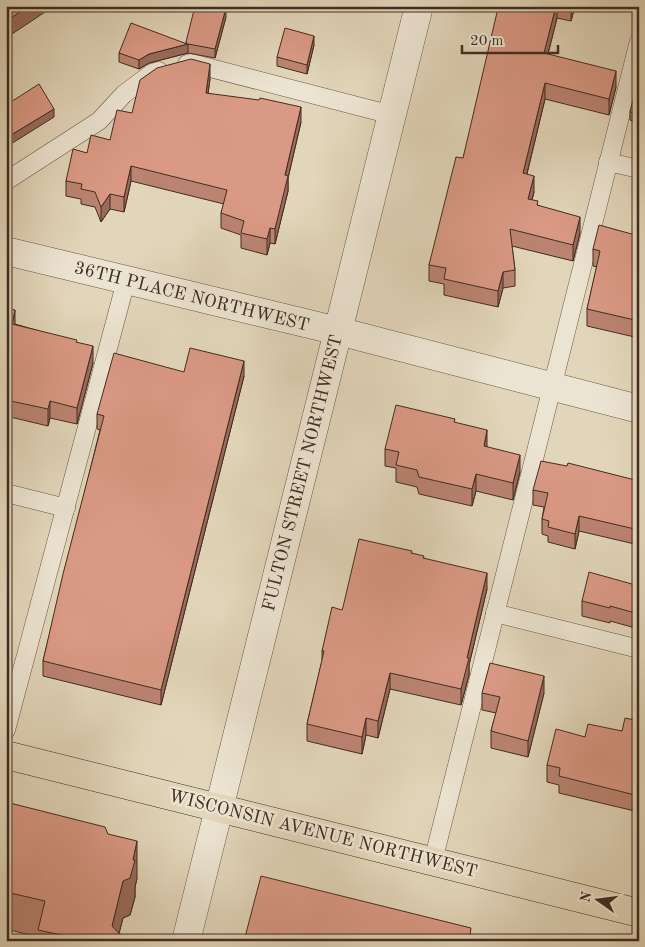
<svg xmlns="http://www.w3.org/2000/svg" width="645" height="947" font-family="'Old Standard TT',serif">
	<style>
		.lines { fill: none; stroke-linecap: round; stroke-linejoin: round }
		.lane-casing { stroke: #6a5646; stroke-width: 19 }
		.street-casing { stroke: #6a5646; stroke-width: 29 }
		.primary-casing { stroke: #422c20; stroke-width: 29 }
		.lane { stroke: #ece4d2; stroke-width: 18 }
		.street { stroke: #ece4d2; stroke-width: 28 }
		.primary { stroke: #e2d6ba; stroke-width: 28 }
		.wall { fill: #bb8472; stroke: #422c20 }
		.shaded-wall { fill: #996b5d; stroke: #422c20 }
		.building { fill: #da9985; stroke: #422c20 }
		.labels { text-anchor: middle; stroke-width: 5; stroke-linejoin: round; paint-order: stroke }
		.street-label { font-size: 18px; fill: #422c20; stroke: #ece4d2 }
	</style>
	<rect width="100%" height="100%" fill="#e2d6ba"/>
	<filter id="stains"><feTurbulence type="fractalNoise" baseFrequency=".004" numOctaves="4"/><feColorMatrix values="0 0 0 0 .2 0 0 0 0 .09 0 0 0 0 .02 0 0 0 .5 -.17"/></filter>
	<radialGradient id="worn" r=".72"><stop offset=".6" stop-color="#630" stop-opacity="0"/><stop offset="1" stop-color="#630" stop-opacity=".3"/></radialGradient>
	<g class="lines">
		<g class="lane-casing">
			<g id="lane">
				<polyline points="187,64 191,63 392,115"/>
				<polyline points="608,162 639,169"/>
				<polyline points="6,181 99,121 124,94 152,73 159,71"/>
				<polyline points="6,493 66,508"/>
				<polyline points="495,613 639,649"/>
				<polyline points="6,730 126,281"/>
				<polyline points="433,861 639,41"/>
			</g>
		</g>
		<g class="street-casing">
			<g id="street">
				<polyline points="6,251 338,331 639,409"/>
				<polyline points="186,941 419,6"/>
			</g>
		</g>
		<g class="primary-casing">
			<polyline id="primary" points="6,755 639,913"/>
		</g>
		<use href="#lane" class="lane"/>
		<use href="#street" class="street"/>
		<use href="#primary" class="primary"/>
	</g>
	<g class="wall">
		<polygon points="509,6 575,6 571,21 557,18 548,54 616,87 609,115 545,99 527,174 534,192 532,200 538,205 580,233 573,261 512,246 515,270 515,286 503,288 498,307 444,295 444,284 429,281 429,265 463,158"/>
		<polygon points="226,17 215,58 188,53 149,63 139,69 119,62 119,53 186,44 186,42"/>
		<polygon points="314,45 307,74 277,66 277,57"/>
		<polygon points="210,79 208,93 301,122 288,178 288,191 275,244 270,243 267,255 241,248 241,235 221,228 221,213 224,204 131,181 124,212 110,209 101,222 95,207 81,204 81,199 66,196 66,181 87,153 110,140 132,113"/>
		<polygon points="639,84 639,123 630,120 630,112"/>
		<polygon points="639,236 639,338 587,326 587,309 597,267 593,266 593,249"/>
		<polygon points="6,308 15,324 77,342 93,363 77,424 50,418 48,426 6,416"/>
		<polygon points="184,372 244,376 161,705 43,676 43,661 100,430 97,429 97,414"/>
		<polygon points="455,422 520,472 513,500 476,491 472,506 419,494 417,487 396,482 396,468 385,466 385,449"/>
		<polygon points="639,481 639,545 579,531 575,549 548,542 548,536 542,534 542,519 544,507 533,505 533,490"/>
		<polygon points="412,553 424,558 487,589 469,665 469,675 461,705 390,689 378,738 366,735 362,754 307,741 307,724 322,661 322,651 342,610"/>
		<polygon points="639,586 639,629 610,621 610,623 582,616 582,601"/>
		<polygon points="482,693 544,693 528,757 491,748 491,731 496,713 482,710"/>
		<polygon points="639,721 639,812 559,793 559,785 547,782 547,765 585,737 622,731"/>
		<polygon points="6,802 108,834 137,878 135,887 135,897 130,915 123,918 119,933 126,941 38,941 38,937 6,929"/>
	</g>
	<g class="shaded-wall">
		<polygon points="29,6 54,6 6,38 6,21"/>
		<polygon points="556,6 557,6 557,18 544,69 544,53"/>
		<polygon points="571,6 575,6 571,21"/>
		<polygon points="226,8 226,17 215,58 215,49"/>
		<polygon points="314,36 314,45 307,74 307,65"/>
		<polygon points="188,44 188,53 149,63 139,69 139,60 149,54"/>
		<polygon points="210,64 210,79 206,108 206,93"/>
		<polygon points="616,71 616,87 609,115 609,99"/>
		<polygon points="545,83 545,99 523,189 523,173"/>
		<polygon points="301,107 301,122 288,178 288,191 275,244 275,229 285,175"/>
		<polygon points="54,109 54,117 6,147 6,138"/>
		<polygon points="131,166 131,181 124,212 124,197"/>
		<polygon points="534,176 534,192 528,215 528,199"/>
		<polygon points="110,194 110,209 101,222 101,207"/>
		<polygon points="580,217 580,233 573,261 573,245"/>
		<polygon points="270,228 270,243 267,255 267,239"/>
		<polygon points="503,272 503,288 498,307 498,291"/>
		<polygon points="15,310 15,326 12,324"/>
		<polygon points="93,346 93,363 77,424 77,408"/>
		<polygon points="244,361 244,376 161,705 161,690"/>
		<polygon points="50,401 50,418 48,426 48,409"/>
		<polygon points="487,430 487,446 484,463 484,446"/>
		<polygon points="520,455 520,472 513,500 513,483"/>
		<polygon points="476,474 476,491 472,506 472,489"/>
		<polygon points="579,516 579,531 575,549 575,534"/>
		<polygon points="487,573 487,589 469,665 469,675 461,705 461,689 467,658"/>
		<polygon points="390,673 390,689 378,738 378,721"/>
		<polygon points="544,676 544,693 528,757 528,741"/>
		<polygon points="366,718 366,735 362,754 362,737"/>
		<polygon points="137,841 137,878 135,887 135,897 130,915 123,918 117,941 112,926 123,881 133,860"/>
	</g>
	<g class="building">
		<polygon points="6,6 29,6 6,21"/>
		<polygon points="195,6 219,6 226,8 215,49 188,44 149,54 139,60 119,53 131,23 187,44 186,42"/>
		<polygon points="509,6 556,6 544,53 616,71 609,99 545,83 523,173 534,176 528,199 538,201 537,205 580,217 573,245 510,229 515,270 503,272 498,291 444,279 446,268 429,265 456,157 463,158 498,8 507,11"/>
		<polygon points="285,28 314,36 307,65 277,57"/>
		<polygon points="191,59 210,64 206,93 259,100 260,98 301,107 285,175 288,176 275,229 270,228 267,239 241,233 244,221 221,213 227,190 131,166 124,197 110,194 101,207 95,192 81,189 82,184 66,181 73,149 87,153 91,135 110,140 117,110 132,113 140,80 157,68"/>
		<polygon points="637,83 639,84 639,114 630,112"/>
		<polygon points="39,84 54,109 6,138 6,105"/>
		<polygon points="599,225 639,236 639,321 587,309 600,251 593,249"/>
		<polygon points="6,308 15,310 12,324 77,340 76,342 93,346 77,408 50,401 48,409 6,400"/>
		<polygon points="190,348 244,361 161,690 43,661 63,574 104,416 97,414 114,353 184,372"/>
		<polygon points="396,405 455,419 454,422 487,430 484,446 520,455 513,483 476,474 472,489 419,477 417,470 396,465 399,452 385,449"/>
		<polygon points="541,461 567,466 568,463 639,481 639,530 579,516 575,534 548,527 549,521 542,519 548,493 533,490"/>
		<polygon points="359,539 412,551 411,553 424,556 423,558 487,573 467,658 469,658 461,689 390,673 378,721 366,718 362,737 307,724 324,651 322,651 332,607 342,610 343,607"/>
		<polygon points="589,572 639,586 639,614 610,606 610,608 582,601"/>
		<polygon points="490,663 544,676 528,741 491,731 500,697 482,693"/>
		<polygon points="625,718 639,721 639,796 559,776 560,768 547,765 556,729 585,737 588,724 622,731"/>
		<polygon points="6,802 105,827 108,834 137,841 133,860 135,860 130,878 123,881 112,926 126,941 65,941 66,936 38,930 45,901 6,892"/>
		<polygon points="261,876 471,928 470,935 493,941 244,941"/>
	</g>
	<g class="labels">
		<g class="street-label">
			<text transform="translate(192 296) rotate(14)" y="6">36TH PLACE NORTHWEST</text>
			<text transform="translate(302 473) rotate(-76)" y="6">FULTON STREET NORTHWEST</text>
			<text transform="translate(323 833) rotate(14)" y="6">WISCONSIN AVENUE NORTHWEST</text>
		</g>
	</g>
	<rect width="645" height="947" fill="none" stroke="#e2d6ba" stroke-width="25"/>
	<rect x="8" y="8" width="630" height="932" fill="none" stroke="#422c20" stroke-width="2.5"/>
	<rect x="12" y="12" width="620" height="922" fill="none" stroke="#422c20"/>
	<g transform="translate(598 900) rotate(284)" stroke="#ece4d2" stroke-width="4" paint-order="stroke">
	<path d="M0-4L9 19L0 12L-9 19Z" fill="#422c20"/>
	<text y="-8" font-size="14" font-weight="bold" text-anchor="middle" fill="#422c20">N</text>
	</g>
	<path d="M462 45v8h96v-8" fill="none" stroke="#422c20" stroke-width="2.5"/>
	<text x="470" y="45" font-size="15" fill="#422c20" stroke="#ece4d2" stroke-width="4" paint-order="stroke">20 m</text>
	<rect width="100%" height="100%" filter="url(#stains)"/>
	<rect width="100%" height="100%" fill="url(#worn)"/>
</svg>
